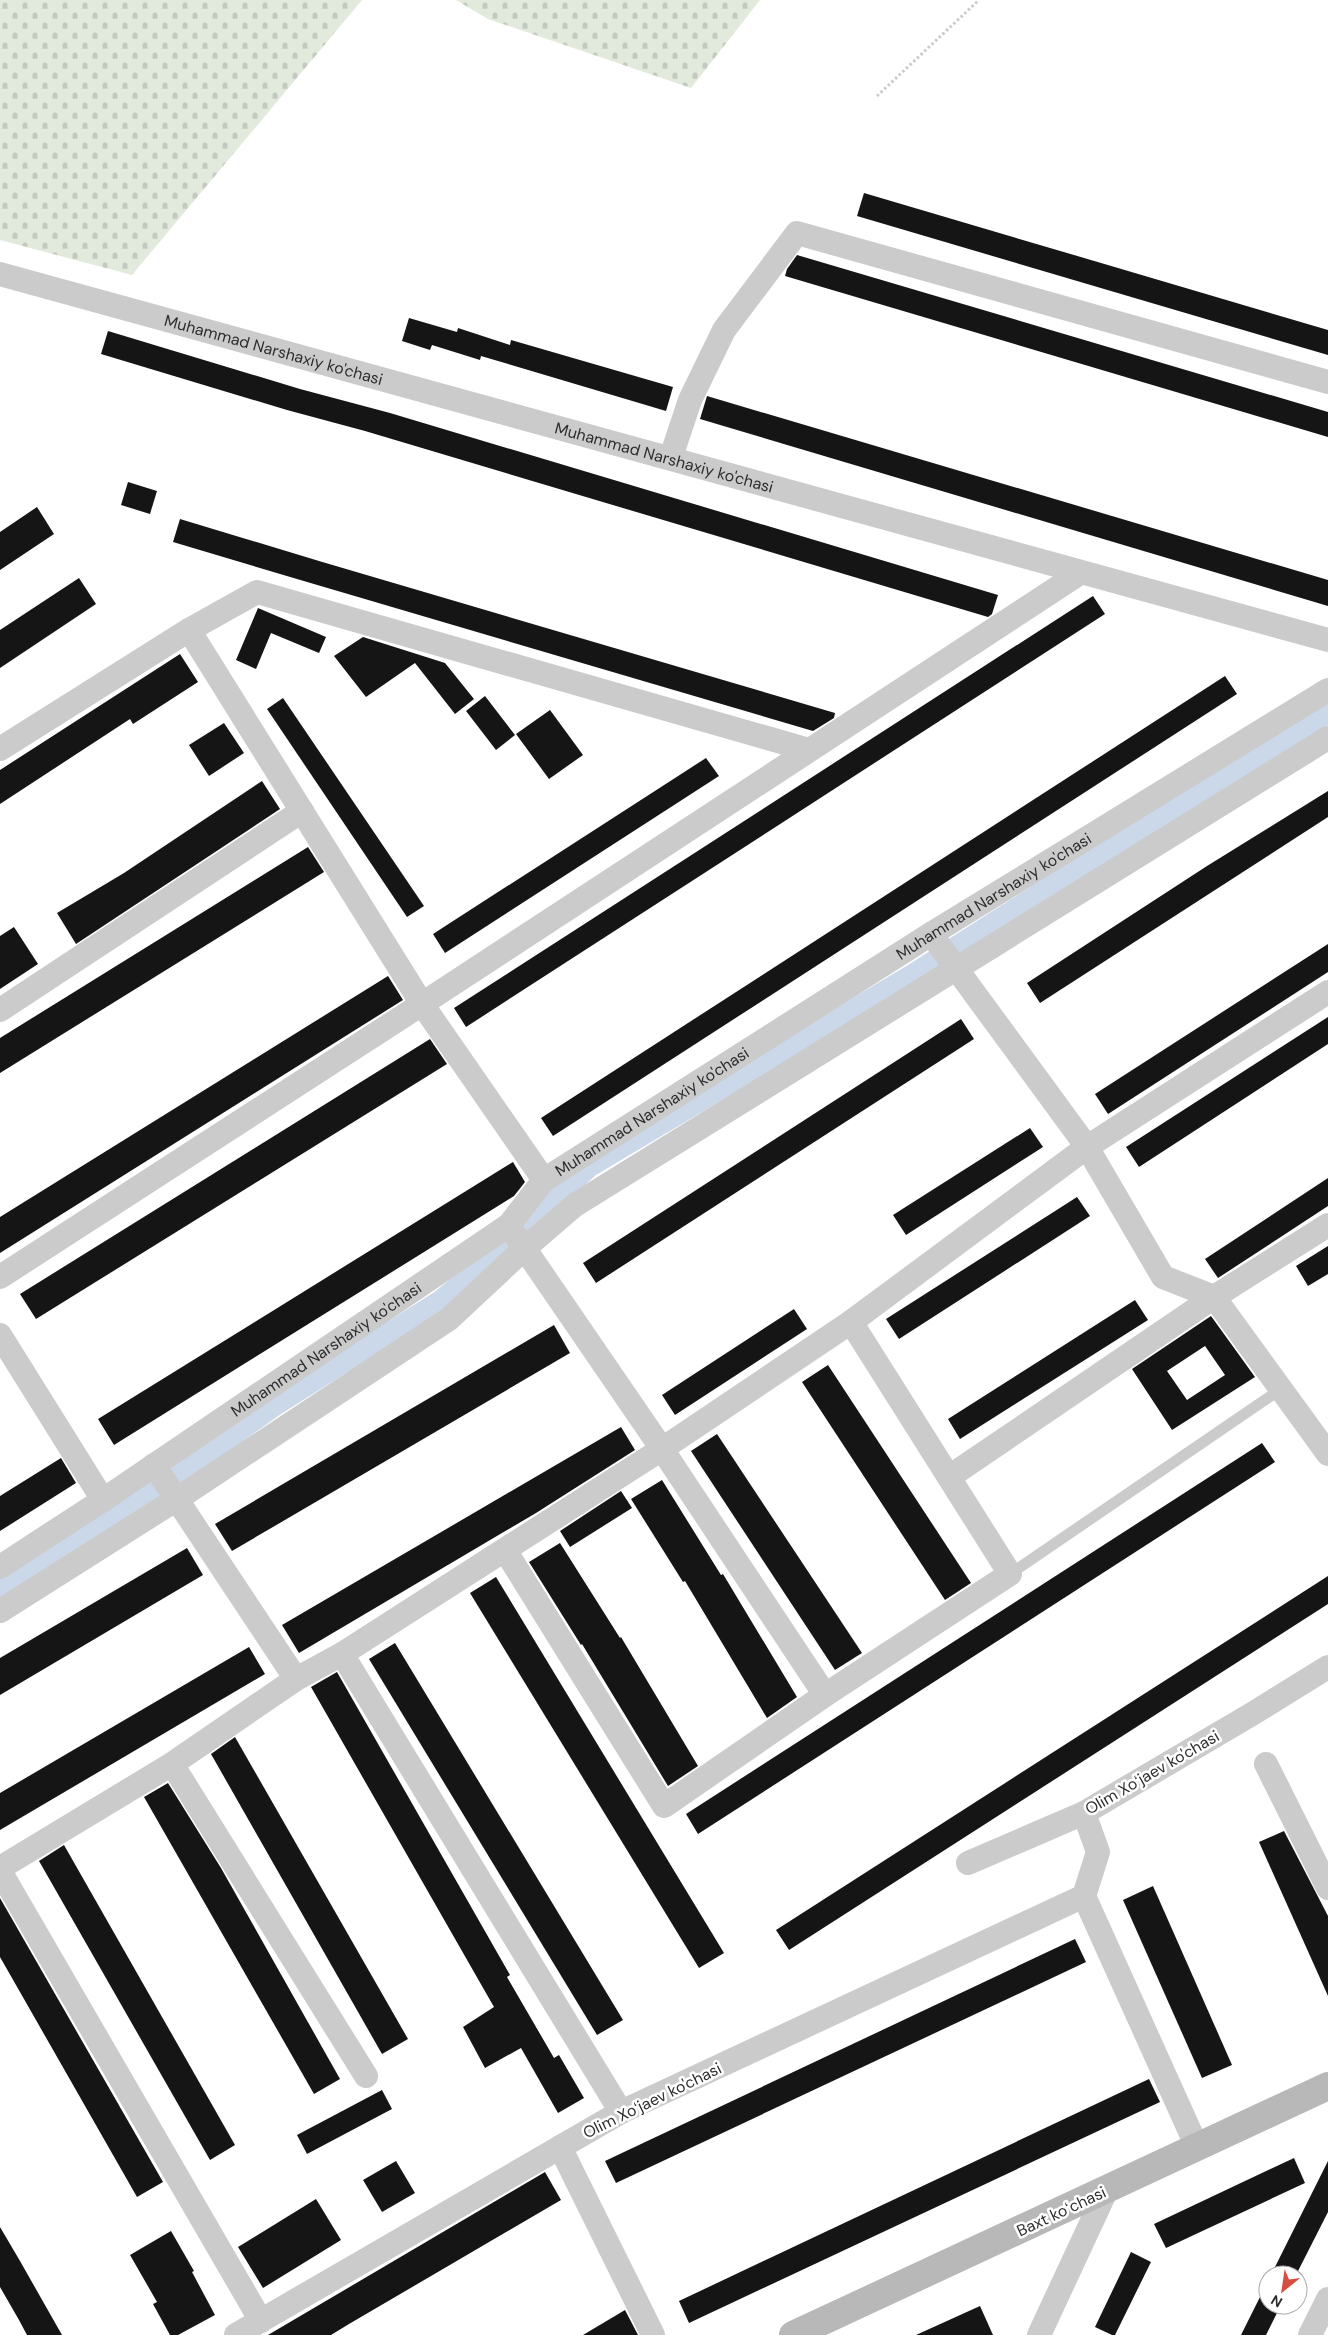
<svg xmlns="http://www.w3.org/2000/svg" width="1328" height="2335" font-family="'DM Sans',sans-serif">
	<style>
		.cemetery { fill: url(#cemetery-stones) }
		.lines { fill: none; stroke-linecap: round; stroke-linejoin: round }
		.canal { stroke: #cbd8e9; stroke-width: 21 }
		.building { fill: #151515; fill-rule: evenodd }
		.path { stroke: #cbcbcb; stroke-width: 3; stroke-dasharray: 2.5 2.5; stroke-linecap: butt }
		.lane { stroke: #cbcbcb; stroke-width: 11 }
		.street { stroke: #cbcbcb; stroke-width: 24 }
		.secondary { stroke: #b8b8b8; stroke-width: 28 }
		.labels { text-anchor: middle; stroke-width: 5; stroke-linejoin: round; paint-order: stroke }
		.street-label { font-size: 16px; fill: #2e2e2e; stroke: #fff }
	</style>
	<defs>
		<pattern id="cemetery-stones" width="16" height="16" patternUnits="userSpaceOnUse" patternTransform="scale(1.25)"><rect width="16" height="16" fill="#e2eadd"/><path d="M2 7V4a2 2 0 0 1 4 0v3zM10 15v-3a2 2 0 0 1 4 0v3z" fill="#c2c9be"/></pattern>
	</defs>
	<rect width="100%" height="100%" fill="#fff"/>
	<g class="cemetery">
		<polygon points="0,0 362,0 132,275 0,240"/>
		<polygon points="456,0 760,0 691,88 488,19"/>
	</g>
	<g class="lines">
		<g class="canal">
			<polyline points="181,1472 277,1404 440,1301 476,1272 589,1167 910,976 1188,799 1328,713"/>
			<polyline points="0,1588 151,1492"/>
		</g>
	</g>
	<g class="building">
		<polygon points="864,193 1328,330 1328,355 857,216"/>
		<polygon points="797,255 1328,412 1328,437 785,276 787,269"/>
		<polygon points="409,318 457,332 458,328 510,345 511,340 673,387 666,411 481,356 480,360 432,345 430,350 402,341"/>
		<polygon points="108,331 300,389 390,413 998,595 992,614 988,617 365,431 287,410 101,354"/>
		<polygon points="707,396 1328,580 1328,606 700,419"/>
		<polygon points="128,482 157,491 150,514 121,505"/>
		<polygon points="37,507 54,534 0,570 0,532"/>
		<polygon points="180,519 319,561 835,713 834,718 813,731 297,579 173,542"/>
		<polygon points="79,578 96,604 0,668 0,630"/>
		<polygon points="1093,596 1105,614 466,1027 454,1008"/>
		<polygon points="258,608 326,637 319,653 271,633 256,669 236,660"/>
		<polygon points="363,637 445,663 474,699 455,714 415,663 366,697 334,656"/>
		<polygon points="180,654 198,682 133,724 130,719 0,804 0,770"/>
		<polygon points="1225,676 1237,694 553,1136 541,1118"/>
		<polygon points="485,696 515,735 496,750 466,711"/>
		<polygon points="283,698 424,906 407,917 267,709"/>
		<polygon points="550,710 583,755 549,779 516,734"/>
		<polygon points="224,723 244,753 209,776 189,745"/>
		<polygon points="706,758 719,776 445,953 433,934"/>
		<polygon points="262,781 280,809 76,944 57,913 124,873"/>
		<polygon points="1328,791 1328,817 1040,1003 1027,983 1207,866"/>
		<polygon points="308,847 324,872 0,1073 0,1038"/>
		<polygon points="14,927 38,964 0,989 0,936"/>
		<polygon points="1328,944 1328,972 1108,1114 1095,1094"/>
		<polygon points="388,976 403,1000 0,1253 0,1217"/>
		<polygon points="1328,1017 1328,1044 1139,1167 1126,1147"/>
		<polygon points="961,1019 974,1039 596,1283 583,1263"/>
		<polygon points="430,1039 447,1064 36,1319 20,1294"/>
		<polygon points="1030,1128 1043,1147 906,1235 893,1215"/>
		<polygon points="513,1162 525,1182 514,1196 114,1445 98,1419"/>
		<polygon points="1328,1178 1328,1206 1218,1278 1205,1259"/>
		<polygon points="1077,1197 1090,1216 899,1339 886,1319"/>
		<polygon points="1328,1246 1328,1274 1308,1286 1296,1266"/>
		<polygon points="1135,1300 1148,1320 960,1439 948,1419"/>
		<polygon points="794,1309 807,1329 675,1415 662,1395"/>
		<path d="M1211 1316 1255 1377 1172 1430 1132 1369ZM1205 1346 1225 1375 1187 1400 1167 1371Z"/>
		<polygon points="554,1325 570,1353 232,1551 215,1524"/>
		<polygon points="828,1365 971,1583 945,1600 802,1382"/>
		<polygon points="621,1427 635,1450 536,1513 299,1653 282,1625"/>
		<polygon points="717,1434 862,1653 835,1670 691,1451"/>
		<polygon points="1262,1443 1275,1462 698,1834 686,1814"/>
		<polygon points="61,1458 76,1483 0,1531 0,1496"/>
		<polygon points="662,1480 721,1575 723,1574 797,1697 767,1718 685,1581 683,1582 631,1499"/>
		<polygon points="621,1491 632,1508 570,1547 560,1531"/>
		<polygon points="560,1543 620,1638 621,1637 698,1766 668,1786 582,1644 581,1645 529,1562"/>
		<polygon points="187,1548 203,1575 0,1695 0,1658"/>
		<polygon points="1328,1576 1328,1604 789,1950 776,1930"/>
		<polygon points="496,1577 724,1953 699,1968 470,1593"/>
		<polygon points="395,1643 623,2020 597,2035 369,1659"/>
		<polygon points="249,1647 265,1674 0,1830 0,1793"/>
		<polygon points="337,1672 510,1975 507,1977 554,2058 559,2055 584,2098 558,2113 521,2048 485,2068 463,2027 494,2007 311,1687"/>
		<polygon points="235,1737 408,2039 382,2054 211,1754"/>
		<polygon points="168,1783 221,1868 340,2079 314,2094 144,1797"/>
		<polygon points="1284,1831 1328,1916 1328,1996 1259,1842"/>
		<polygon points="64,1845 235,2145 210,2160 39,1861"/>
		<polygon points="1153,1886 1232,2065 1202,2078 1123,1900"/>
		<polygon points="0,1898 163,2182 137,2197 0,1957"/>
		<polygon points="1075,1939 1086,1962 616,2183 605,2161"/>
		<polygon points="1149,2079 1160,2102 689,2323 679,2301"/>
		<polygon points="382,2090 392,2109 307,2154 297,2135"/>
		<polygon points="1294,2158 1305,2183 1166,2248 1154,2224"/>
		<polygon points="396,2161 415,2193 382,2212 363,2180"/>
		<polygon points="1328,2161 1328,2212 1296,2275 1271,2275"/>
		<polygon points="545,2172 561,2200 349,2324 331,2335 268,2335"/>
		<polygon points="316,2199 341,2240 263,2288 238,2247"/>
		<polygon points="0,2227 20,2261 62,2335 27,2335 19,2320 0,2287"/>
		<polygon points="171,2231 194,2271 192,2272 215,2315 178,2335 170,2335 153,2304 157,2302 130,2255"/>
		<polygon points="1131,2252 1151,2262 1115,2335 1112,2335 1095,2327"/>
		<polygon points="1268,2281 1268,2305 1281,2305 1266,2335 1241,2335"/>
		<polygon points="980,2306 993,2335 916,2335"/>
		<polygon points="625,2310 638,2335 583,2335"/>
	</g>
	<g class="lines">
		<polyline class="path" points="877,96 979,0"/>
		<polyline class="lane" points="1010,1574 1281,1389"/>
		<g class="street">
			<path id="s1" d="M0 274 1328 640"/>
			<polyline points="671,457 690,400 724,330 797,233 1328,382"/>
			<polyline points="189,630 422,1004 544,1180"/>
			<polyline points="0,749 189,630 257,592 809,750"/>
			<polyline points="931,934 1087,1147 1163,1277 1214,1297 1328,1454"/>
			<polyline points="0,1010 302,811"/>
			<polyline points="516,1236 662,1449 825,1695"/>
			<polyline points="0,1277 422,1004 1080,573"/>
			<polyline points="0,1335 103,1500"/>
			<polyline points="154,1465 296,1679"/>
			<polyline points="949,1477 1214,1297 1328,1225"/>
			<polyline points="505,1550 664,1806 825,1695 1010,1574 851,1322"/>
			<path id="s2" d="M0 1567 103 1500 509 1225 544 1180 931 934 1328 690"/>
			<polyline points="0,1611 177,1499 449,1319 525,1248 575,1205 1328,738"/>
			<polyline points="342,1654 621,2112"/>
			<polyline points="172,1764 366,2076"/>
			<polyline points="1266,1764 1328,1888"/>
			<polyline points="1084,1813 1098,1852 1084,1896 1197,2147"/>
			<polyline points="968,1863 1084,1813 1252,1714 1328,1667"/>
			<polyline points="0,1868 172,1764 296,1679 342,1654 662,1449 851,1322 1087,1147 1328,992"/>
			<polyline points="0,1871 261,2321"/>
			<polyline points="560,2147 653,2335"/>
			<polyline points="236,2335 621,2112 1084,1896"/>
			<polyline points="1039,2335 1107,2189"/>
			<polyline points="1310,2335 1328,2299"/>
		</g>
		<polyline class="secondary" points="793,2335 1328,2086"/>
	</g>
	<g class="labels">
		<g class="street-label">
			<text dy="6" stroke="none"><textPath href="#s1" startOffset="284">Muhammad Narshaxiy ko'chasi</textPath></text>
			<text dy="6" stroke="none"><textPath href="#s1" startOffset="689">Muhammad Narshaxiy ko'chasi</textPath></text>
			<text dy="6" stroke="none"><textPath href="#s2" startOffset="1202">Muhammad Narshaxiy ko'chasi</textPath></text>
			<text dy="6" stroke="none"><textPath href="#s2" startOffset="798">Muhammad Narshaxiy ko'chasi</textPath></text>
			<text dy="6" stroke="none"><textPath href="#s2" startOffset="392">Muhammad Narshaxiy ko'chasi</textPath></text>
			<text transform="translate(1152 1772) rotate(-30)" y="6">Olim Xoʻjaev ko'chasi</text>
			<text transform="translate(652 2100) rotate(-26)" y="6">Olim Xoʻjaev ko'chasi</text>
			<text transform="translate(1061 2211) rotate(-25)" y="6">Baxt koʻchasi</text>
		</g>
	</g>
	<g transform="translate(1283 2290) rotate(210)"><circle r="24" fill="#ffffff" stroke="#ababab"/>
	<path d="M0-4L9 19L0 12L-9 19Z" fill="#d64e3f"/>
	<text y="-8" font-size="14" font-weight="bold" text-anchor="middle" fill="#2e2e2e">N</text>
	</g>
</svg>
